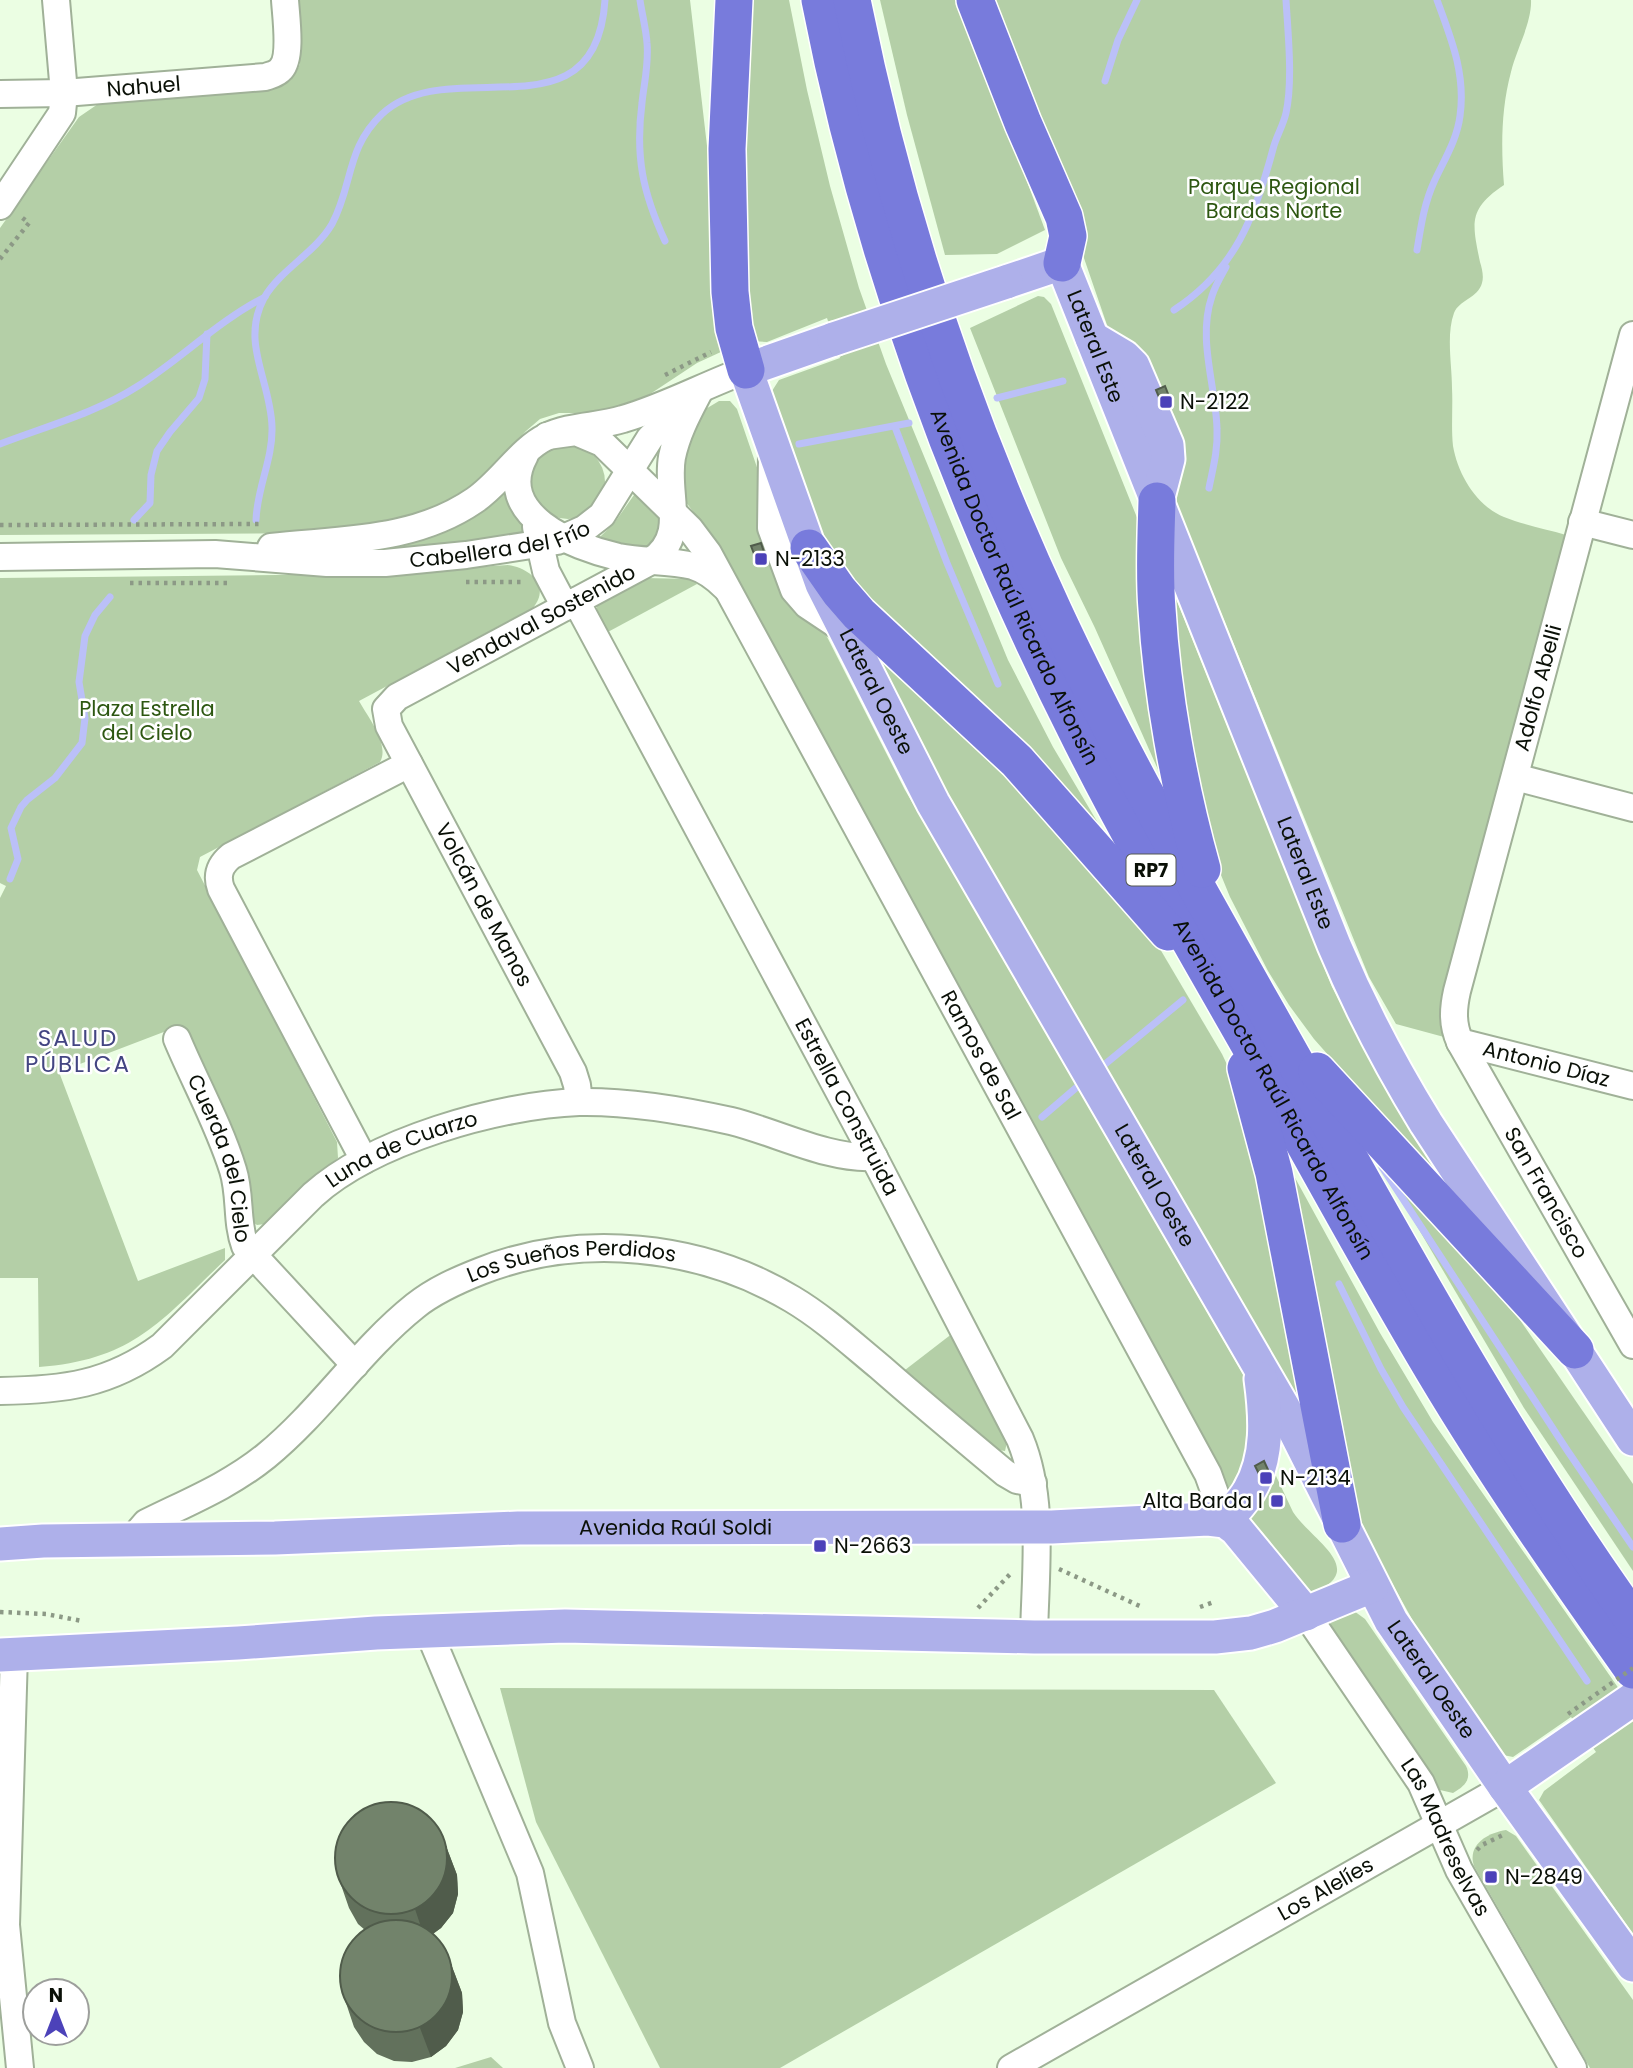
<svg xmlns="http://www.w3.org/2000/svg" width="1633" height="2068" font-family="Poppins,sans-serif">
	<style>
		.green { fill: #b4cfa7 }
		.lines { fill: none; stroke-linecap: round; stroke-linejoin: round }
		.stream { stroke: #bbc0f8; stroke-width: 7 }
		.minor-casing { stroke: #a0b198; stroke-width: 30 }
		.major-casing { stroke: #fff; stroke-width: 37 }
		.highway-casing { stroke: #fff; stroke-width: 40 }
		.path { stroke: #8c9986; stroke-width: 4.5; stroke-dasharray: 3.5 5; stroke-linecap: butt }
		.minor { stroke: #fff; stroke-width: 26 }
		.major { stroke: #aeb0ea; stroke-width: 33 }
		.highway { stroke: #787bdc; stroke-width: 37 }
		.major-bridge-casing { stroke: #fff; stroke-width: 37; stroke-linecap: butt }
		.path-bridge { stroke: #8c9986; stroke-width: 4.5; stroke-dasharray: 3.5 5; stroke-linecap: butt }
		.major-bridge { stroke: #aeb0ea; stroke-width: 33 }
		.wall { fill: #62715c }
		.shaded-wall { fill: #505c4b }
		.building { fill: #72836b; stroke: #505c4b; stroke-width: 2 }
		.poi-dot { fill: #4c42b9; stroke: #fff; stroke-width: 2.5 }
		.labels { text-anchor: middle; stroke-width: 5; stroke-linejoin: round; paint-order: stroke }
		.shield { fill: #fff; stroke: #545851; stroke-width: 2 }
		.shield-label { font-size: 19px; font-weight: bold; fill: #0a1007 }
		.street-label { font-size: 21px; fill: #0a1007; stroke: #fff }
		.park-label { font-size: 21px; fill: #2d5711; stroke: #fff }
		.poi-label { font-size: 21px; fill: #0a1007; stroke: #fff; text-anchor: start }
		.neighbourhood-label { font-size: 23px; letter-spacing: 2px; fill: #434582; stroke: #fff }
	</style>
	<rect width="100%" height="100%" fill="#ebfee3"/>
	<g class="green">
		<polygon points="297,0 690,0 721,266 723,351 697,363 635,404 597,413 559,413 540,419 526,431 481,481 442,505 410,519 329,533 0,535 0,228 79,117 98,104 289,79 296,72 300,64"/>
		<polygon points="742,0 789,0 807,90 830,186 859,288 886,364 1008,660 1053,747 1108,840 898,641 824,542 772,391 779,380 840,358 827,318 767,342 750,341 737,130"/>
		<polygon points="880,0 960,0 1045,230 997,254 945,255 907,115"/>
		<path d="M989 0H1531C1532 23 1516 50 1511 72 1501 109 1501 147 1504 185 1468 209 1472 223 1480 262 1482 268 1484 277 1482 283 1478 298 1459 300 1454 313 1446 335 1452 365 1452 388 1453 407 1451 427 1453 446 1458 475 1477 506 1504 517 1524 525 1546 529 1566 535L1442 995 1440 1016 1444 1037 1396 1024 1369 977 1176 502 1182 458 1159 397 1108 328 1063 197Z"/>
		<polygon points="1038,296 1044,297 1051,304 1142,530 1168,792 1095,628 1061,558 970,328"/>
		<path d="M719 401H730L737 409 762 482 821 625 905 790 1247 1381 1252 1425 1293 1512C1312 1541 1372 1571 1309 1594L1237 1507 712 536 685 501 681 457 704 410Z"/>
		<circle cx="568" cy="482" r="37"/>
		<polygon points="502,493 506,495 512,511 525,529 523,533 486,541 387,553 363,548"/>
		<polygon points="634,495 637,495 659,518 660,535 646,551 597,540 615,522"/>
		<path d="M508 565C530 568 551 586 533 608L359 701C368 717 390 745 380 762L200 857 197 870 337 1142 338 1158 265 1224 257 1225 251 1221 238 1155 182 1025 59 1072 138 1281 225 1248V1260C161 1321 133 1360 39 1367L38 1278H0V898L6 886 0 883V578L373 574Z"/>
		<polygon points="644,578 694,579 697,584 606,633 597,616 597,603"/>
		<polygon points="1169,581 1332,987 1381,1081 1462,1206 1314,1039 1289,1005 1268,971 1230,897 1212,853 1196,790"/>
		<polygon points="877,654 987,743 1150,932 1222,1054 1241,1094 1306,1416 934,771"/>
		<polygon points="1282,1154 1380,1333 1433,1422 1633,1709 1633,1934 1539,1800 1544,1791 1596,1752 1571,1717 1513,1757 1503,1755 1418,1630 1350,1507"/>
		<polygon points="1378,1160 1520,1320 1633,1484 1633,1571 1524,1408"/>
		<polygon points="953,1333 1007,1442 1005,1451 998,1450 905,1370"/>
		<path d="M1354 1611 1365 1619 1466 1766C1472 1779 1465 1786 1453 1793L1440 1790 1331 1629V1620Z"/>
		<polygon points="500,1688 1214,1690 1276,1783 780,2068 660,2068 536,1822"/>
		<path d="M1506 1830 1516 1836 1633 2000V2068H1590L1474 1866C1467 1845 1487 1833 1506 1830Z"/>
		<polygon points="491,2057 503,2068 455,2068"/>
	</g>
	<g class="lines">
		<g class="stream">
			<path d="M640 0C642 14 646 29 647 43 649 64 644 83 642 103 635 157 643 193 665 241"/>
			<polyline points="1105,81 1118,40 1137,0"/>
			<path d="M1417 250C1421 226 1424 204 1434 182 1444 160 1457 140 1460 116 1466 74 1451 38 1437 0"/>
			<path d="M1174 310C1235 270 1255 217 1273 149 1276 137 1283 126 1286 113 1293 81 1288 34 1286 0"/>
			<polyline points="997,398 1063,381"/>
			<polyline points="895,427 947,563 998,684"/>
			<path d="M0 444C47 426 96 413 138 386 182 358 218 321 265 297"/>
			<polyline points="799,444 909,423"/>
			<path d="M1209 488C1213 468 1218 450 1217 429 1216 386 1197 339 1212 296 1215 286 1221 276 1226 267"/>
			<polyline points="134,520 150,503 151,475 157,451 170,432 199,398 205,379 207,334"/>
			<path d="M256 520C257 488 273 459 272 427 271 381 240 343 264 298 281 269 315 253 332 224 353 185 346 148 382 114 450 50 596 143 605 0"/>
			<polyline points="10,879 18,859 11,828 21,807 27,800 55,778 82,743 85,718 79,682 85,636 95,615 110,597"/>
			<polyline points="1104,1065 1183,1000"/>
			<polyline points="1042,1117 1077,1087"/>
			<polyline points="1382,1167 1567,1450 1633,1547"/>
			<polyline points="1339,1284 1381,1369 1403,1407 1587,1681"/>
		</g>
		<g class="minor-casing">
			<g id="minor">
				<path id="s1" d="M0 94 64 93 265 77C271 75 277 74 281 69 292 57 286 17 285 0"/>
				<polyline points="0,206 62,113 64,93 56,0"/>
				<path id="s2" d="M1633 335 1457 991C1453 1009 1452 1024 1460 1042L1633 1345"/>
				<path id="s3" d="M547 436 576 432 602 443 690 529 708 553 1208 1474 1225 1521"/>
				<path d="M525 455C492 515 574 547 618 557 643 562 669 560 693 566 706 570 716 578 725 587"/>
				<polyline points="772,455 771,528 794,590 807,605 846,631"/>
				<polyline points="1582,522 1633,535"/>
				<polyline points="536,527 546,571 565,607"/>
				<path d="M271 547C342 539 414 542 475 500 500 483 521 449 546 437 570 425 598 427 623 419 665 407 705 385 746 370"/>
				<path id="s4" d="M0 557 215 554 327 563H385L466 555 557 541 584 529 602 515 650 438 690 399"/>
				<path id="s5" d="M576 601 865 1140 1020 1439C1045 1499 1035 1573 1034 1637"/>
				<polyline points="1515,777 1633,808"/>
				<path id="s6" d="M177 1039C195 1082 219 1125 233 1170 241 1195 236 1222 245 1246L355 1365"/>
				<path id="s7" d="M1460 1042 1633 1086"/>
				<path id="s8" d="M579 1102 577 1085 573 1072 389 726 386 709 397 697 651 561C689 535 665 495 672 457 677 433 688 413 699 392"/>
				<path d="M364 1160 221 889C216 875 220 865 231 856L409 764"/>
				<path id="s9" d="M0 1391C63 1390 109 1385 162 1346L313 1195C373 1141 498 1105 579 1102 629 1101 682 1110 731 1121 776 1132 829 1160 874 1157"/>
				<path id="s10" d="M137 1540 140 1530 146 1523C188 1502 229 1486 266 1456 321 1411 360 1350 415 1306 435 1290 458 1280 481 1271 580 1232 700 1244 792 1299 824 1318 852 1344 880 1367 921 1403 963 1438 1005 1473L1017 1480 1033 1483"/>
				<path id="s11" d="M1306 1614 1421 1783 1459 1870 1573 2068"/>
				<polyline points="428,1630 530,1873 562,2023 580,2068"/>
				<polyline points="14,1654 6,1925 20,2068"/>
				<path id="s12" d="M1011 2068 1505 1787"/>
			</g>
		</g>
		<g class="major-casing">
			<g id="major">
				<path id="s13" d="M1006 282 1062 263 1334 945C1360 1007 1391 1066 1426 1123L1633 1439"/>
				<polyline points="1092,338 1124,357 1133,366 1167,445 1168,459 1157,501"/>
				<path id="s14" d="M834 339 746 370 822 584 933 803 1283 1407 1391 1621 1505 1787 1633 1965"/>
				<path d="M1225 1521C1233 1511 1243 1502 1249 1491 1269 1457 1266 1416 1261 1379"/>
				<path id="s15" d="M0 1544 43 1541 275 1538 518 1528 1052 1527 1208 1519 1225 1521 1236 1529 1306 1614"/>
				<polyline points="0,1655 238,1643 376,1633 565,1626 1034,1637 1215,1637 1251,1633 1275,1626 1372,1586"/>
				<polyline points="1505,1787 1633,1699"/>
			</g>
		</g>
		<g class="highway-casing">
			<g id="highway">
				<polyline points="734,0 727,149 730,292 734,328 746,370"/>
				<path id="s16" d="M820 0C870 257 964 508 1082 742 1137 851 1199 956 1259 1062 1317 1166 1374 1271 1435 1373 1496 1475 1564 1573 1633 1670"/>
				<path d="M852 0C894 210 963 417 1054 612 1128 771 1217 923 1303 1076 1407 1261 1509 1447 1633 1620"/>
				<polyline points="975,0 1023,123 1064,217 1068,236 1062,263"/>
				<path d="M1157 501C1156 537 1154 573 1157 609 1162 694 1179 787 1202 869"/>
				<polyline points="809,548 839,591 859,614 1017,761 1168,932"/>
				<polyline points="1246,1068 1274,1173 1342,1524"/>
				<polyline points="1317,1071 1575,1350"/>
			</g>
		</g>
		<g class="path">
			<polyline points="0,259 29,223 20,216"/>
			<polyline points="665,375 711,352"/>
			<polyline points="0,525 262,524"/>
			<polyline points="466,582 524,582"/>
			<polyline points="130,583 230,583"/>
			<polyline points="1059,1569 1144,1608"/>
			<polyline points="1200,1607 1214,1602"/>
			<polyline points="978,1608 1013,1571"/>
			<polyline points="0,1612 46,1614 82,1621"/>
			<polyline points="1477,1850 1482,1845 1505,1834"/>
		</g>
		<use href="#minor" class="minor"/>
		<use href="#major" class="major"/>
		<use href="#highway" class="highway"/>
		<g class="major-bridge-casing">
			<polyline id="major-bridge" points="834,339 1006,282"/>
		</g>
		<polyline class="path-bridge" points="1568,1714 1633,1668"/>
		<use href="#major-bridge" class="major-bridge"/>
	</g>
	<g class="wall">
		<polygon points="1165,386 1173,406 1164,410 1156,390"/>
		<polygon points="761,543 768,563 759,567 751,546"/>
		<polygon points="1255,1466 1270,1474 1273,1481 1264,1486"/>
		<polygon points="446,1846 457,1875 458,1894 453,1913 441,1928 433,1934 451,1964 462,1993 463,2012 458,2030 446,2046 431,2057 412,2062 394,2061 377,2054 364,2042 354,2027 344,1997 365,1930 358,1924 349,1908 339,1879"/>
	</g>
	<g class="shaded-wall">
		<polygon points="446,1846 457,1875 458,1894 453,1913 441,1928 425,1939 415,1909"/>
		<polygon points="451,1964 462,1993 463,2012 458,2030 446,2046 431,2057 420,2028"/>
	</g>
	<g class="building">
		<polygon points="1165,386 1170,399 1161,402 1156,390"/>
		<polygon points="761,543 765,555 756,559 751,546"/>
		<polygon points="1264,1461 1270,1474 1261,1478 1255,1466"/>
		<circle cx="391" cy="1858" r="56"/>
		<circle cx="396" cy="1976" r="56"/>
	</g>
	<g class="poi-dot">
		<rect x="1159" y="395" width="14" height="14" rx="3.5"/>
		<rect x="754" y="552" width="14" height="14" rx="3.5"/>
		<rect x="1259" y="1471" width="14" height="14" rx="3.5"/>
		<rect x="1270" y="1494" width="14" height="14" rx="3.5"/>
		<rect x="813" y="1539" width="14" height="14" rx="3.5"/>
		<rect x="1484" y="1870" width="14" height="14" rx="3.5"/>
	</g>
	<g class="labels">
		<rect class="shield" x="1126.5" y="854.5" width="49" height="31" rx="5"/>
		<g class="shield-label">
			<text x="1151" y="877">RP7</text>
		</g>
		<g class="street-label">
			<text dy="7" stroke="none"><textPath href="#s1" startOffset="144">Nahuel</textPath></text>
			<text dy="7" stroke="none"><textPath href="#s13" startOffset="149">Lateral Este</textPath></text>
			<text dy="7" stroke="none"><textPath href="#s4" startOffset="502">Cabellera del Frío</textPath></text>
			<text dy="7" stroke="none"><textPath href="#s16" startOffset="620">Avenida Doctor Raúl Ricardo Alfonsín</textPath></text>
			<text dy="7" stroke="none"><textPath href="#s8" startOffset="620">Vendaval Sostenido</textPath></text>
			<text transform="translate(1538 688) rotate(-75)" y="7">Adolfo Abelli</text>
			<text dy="7" stroke="none"><textPath href="#s14" startOffset="441">Lateral Oeste</textPath></text>
			<text dy="7" stroke="none"><textPath href="#s13" startOffset="716">Lateral Este</textPath></text>
			<text transform="translate(484 905) rotate(62)" y="7">Volcán de Manos</text>
			<text dy="7" stroke="none"><textPath href="#s3" startOffset="782">Ramos de Sal</textPath></text>
			<text dy="7" stroke="none"><textPath href="#s7" startOffset="89">Antonio Díaz</textPath></text>
			<text dy="7" stroke="none"><textPath href="#s16" startOffset="1186">Avenida Doctor Raúl Ricardo Alfonsín</textPath></text>
			<text dy="7" stroke="none"><textPath href="#s5" startOffset="574">Estrella Construida</textPath></text>
			<text dy="7" stroke="none"><textPath href="#s9" startOffset="486">Luna de Cuarzo</textPath></text>
			<text dy="7" stroke="none"><textPath href="#s6" startOffset="128">Cuerda del Cielo</textPath></text>
			<text dy="7" stroke="none"><textPath href="#s14" startOffset="1008">Lateral Oeste</textPath></text>
			<text dy="7" stroke="none"><textPath href="#s2" startOffset="905">San Francisco</textPath></text>
			<text dy="7" stroke="none"><textPath href="#s10" startOffset="536">Los Sueños Perdidos</textPath></text>
			<text dy="7" stroke="none"><textPath href="#s15" startOffset="676">Avenida Raúl Soldi</textPath></text>
			<text dy="7" stroke="none"><textPath href="#s14" startOffset="1575">Lateral Oeste</textPath></text>
			<text dy="7" stroke="none"><textPath href="#s11" startOffset="264">Las Madreselvas</textPath></text>
			<text dy="7" stroke="none"><textPath href="#s12" startOffset="362">Los Alelíes</textPath></text>
		</g>
		<g class="park-label">
			<text x="1274" y="194">Parque Regional<tspan x="1274" dy="24">Bardas Norte</tspan></text>
			<text x="147" y="716">Plaza Estrella<tspan x="147" dy="24">del Cielo</tspan></text>
		</g>
		<g class="poi-label">
			<text x="1180" y="409">N-2122</text>
			<text x="775" y="566">N-2133</text>
			<text x="1280" y="1485">N-2134</text>
			<text x="1263" y="1508" text-anchor="end">Alta Barda I</text>
			<text x="834" y="1553">N-2663</text>
			<text x="1505" y="1884">N-2849</text>
		</g>
		<g class="neighbourhood-label">
			<text x="78" y="1046">SALUD<tspan x="78" dy="26">PÚBLICA</tspan></text>
		</g>
	</g>
	<g transform="translate(56 2012)"><circle r="33" fill="#ffffff" stroke="#9d9f9c" stroke-width="2"/>
	<path d="M0-5L12 26L0 18L-12 26Z" fill="#4c42b9"/>
	<text y="-10" font-size="19" font-weight="bold" text-anchor="middle" fill="#0a1007">N</text>
	</g>
</svg>
